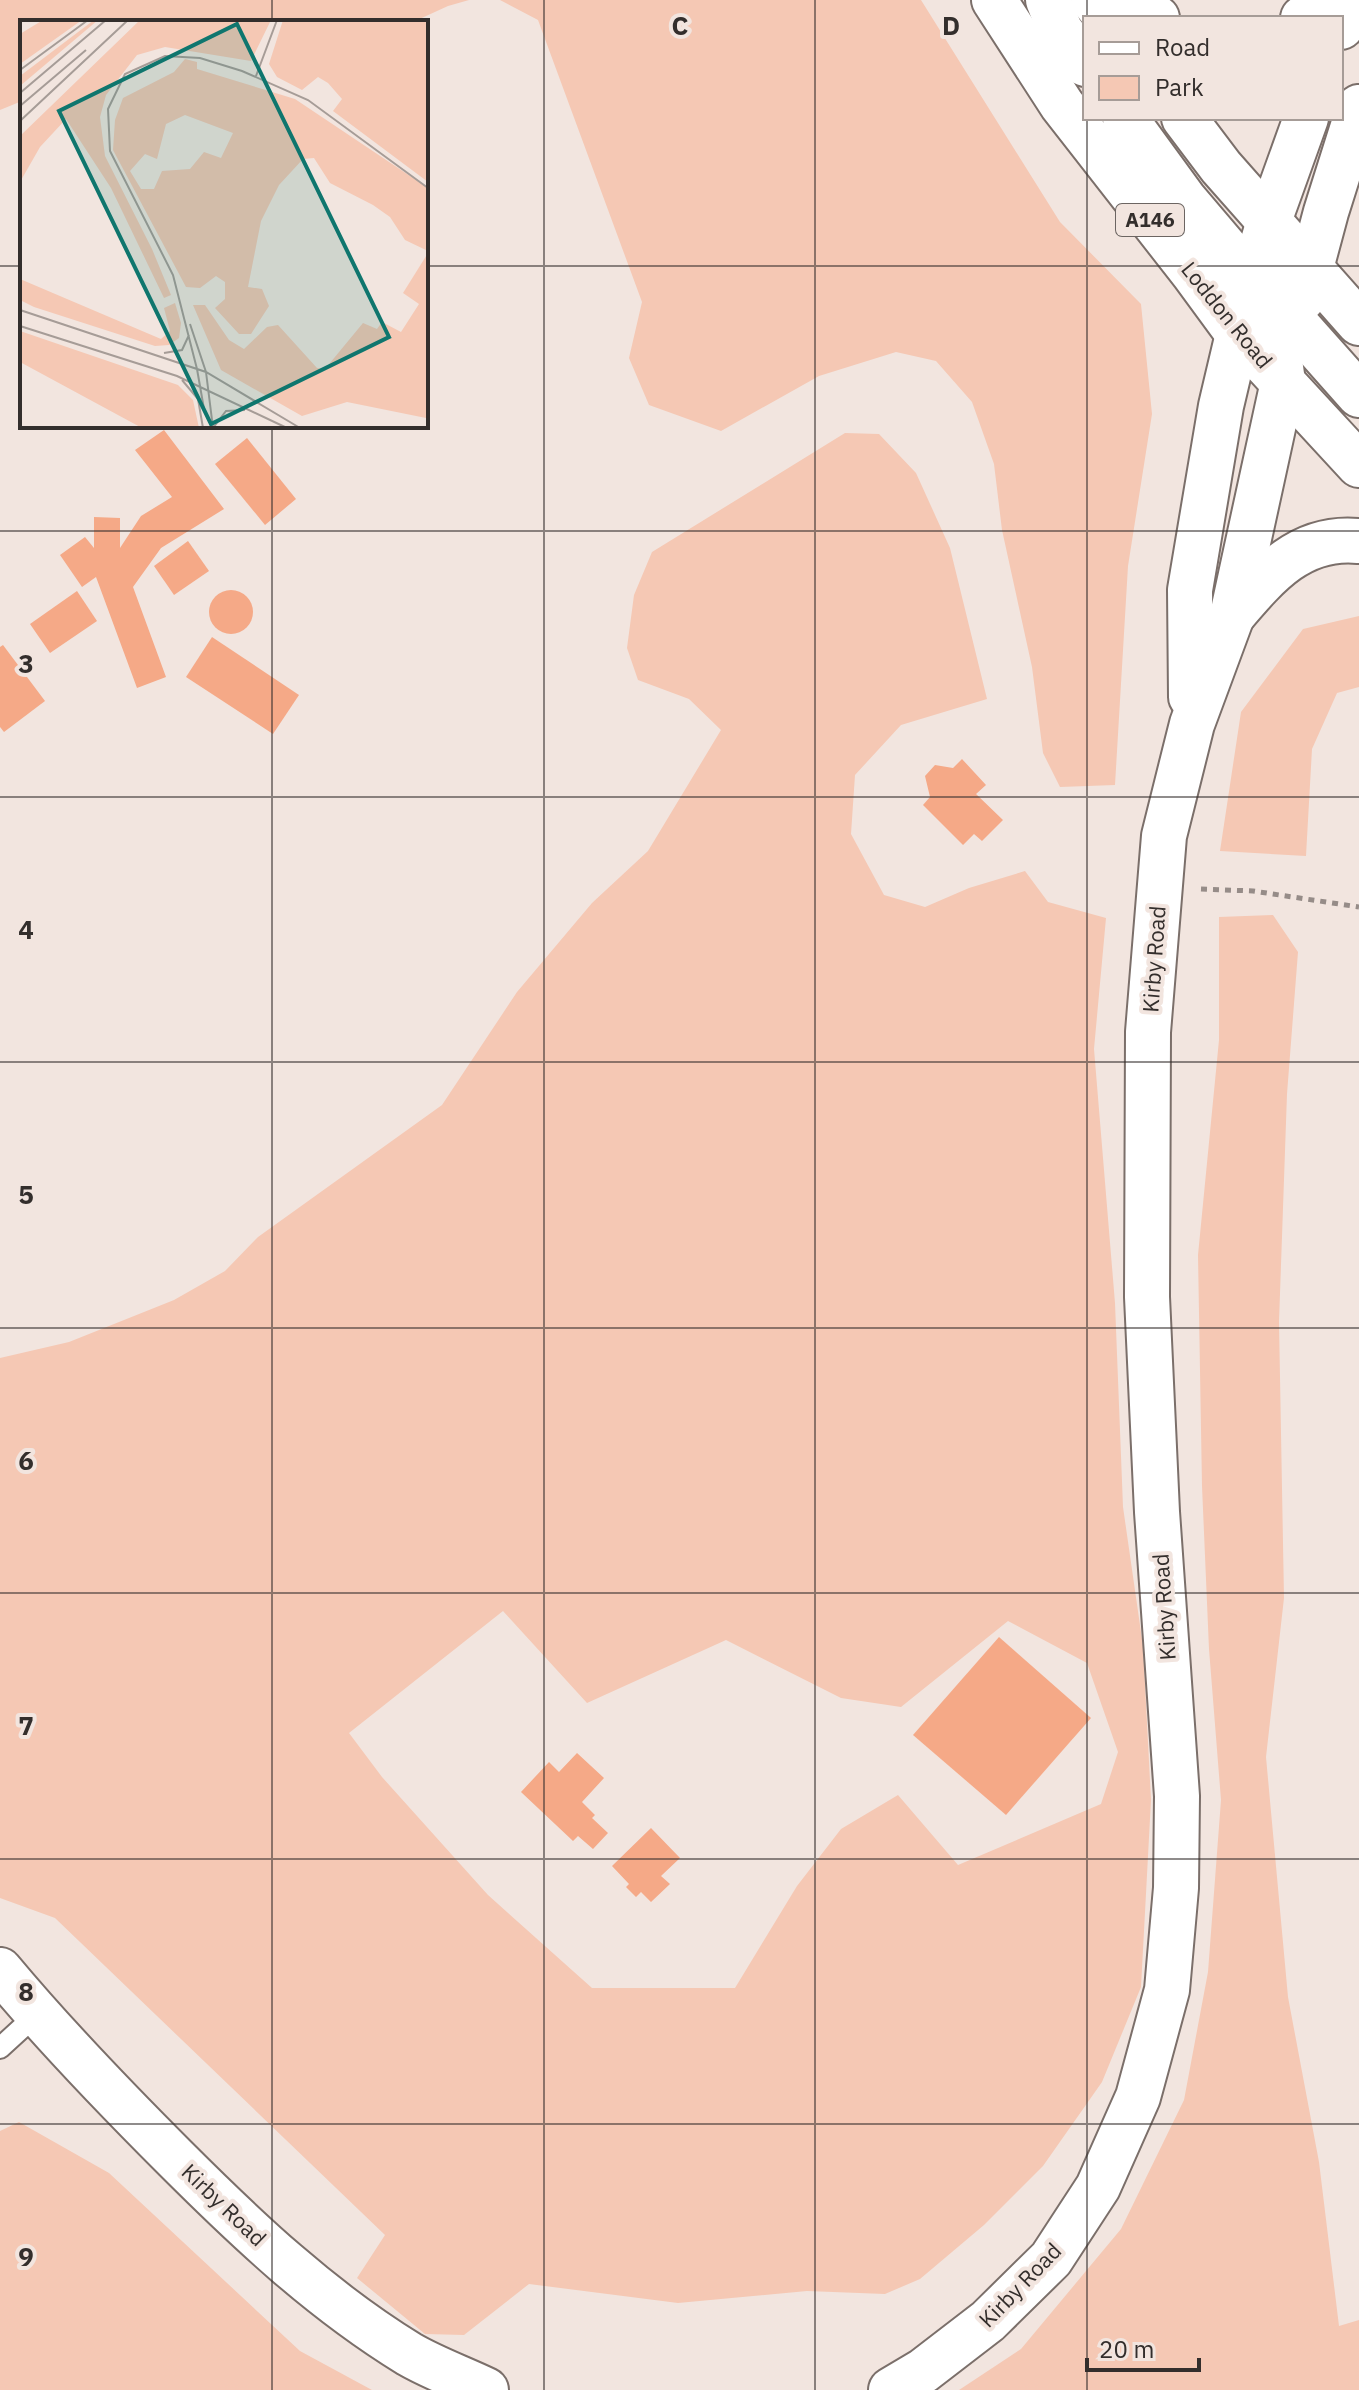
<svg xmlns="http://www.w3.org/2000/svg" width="1359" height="2390" font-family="'IBM Plex Sans',sans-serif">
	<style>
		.green { fill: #f5c8b4; fill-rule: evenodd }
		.building { fill: #f5a987 }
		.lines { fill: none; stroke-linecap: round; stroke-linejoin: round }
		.service-casing { stroke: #7b6f6a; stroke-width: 24 }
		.tertiary-casing { stroke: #7b6f6a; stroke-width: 48 }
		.secondary-casing { stroke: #7b6f6a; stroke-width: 48 }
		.trunk-casing { stroke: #7b6f6a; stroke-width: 48 }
		.path { stroke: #968c88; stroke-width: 5; stroke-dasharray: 6 6; stroke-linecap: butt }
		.service { stroke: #fff; stroke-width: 20 }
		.tertiary { stroke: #fff; stroke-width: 44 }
		.secondary { stroke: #fff; stroke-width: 44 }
		.trunk { stroke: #fff; stroke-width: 44 }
		.grid { fill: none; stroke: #332e2c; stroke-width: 2; stroke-opacity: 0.55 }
		.labels { text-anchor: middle; stroke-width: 8; stroke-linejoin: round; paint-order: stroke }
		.shield { fill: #f2e5df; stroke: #6c6562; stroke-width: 2 }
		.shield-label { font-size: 20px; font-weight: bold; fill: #332e2c }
		.street-label { font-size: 22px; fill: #332e2c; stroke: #f2e5df }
		.inset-road { fill: none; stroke: #a69c97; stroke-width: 2 }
		.view { fill: #0f766e; fill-opacity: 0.15; stroke: #0f766e; stroke-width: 4 }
		.inset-edge { fill: none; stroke: #332e2c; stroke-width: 4 }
		.grid-label { font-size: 26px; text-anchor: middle; font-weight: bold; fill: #332e2c; stroke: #f2e5df; stroke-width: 8; stroke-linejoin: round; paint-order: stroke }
	</style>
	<rect width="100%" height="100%" fill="#f2e5df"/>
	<g class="green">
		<polygon points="0,0 469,0 448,6 413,22 22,22 22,101 0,110"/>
		<polygon points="500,0 921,0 1060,222 1141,304 1152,414 1128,566 1115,785 1060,787 1043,753 1032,667 1002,530 994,464 972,402 936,361 896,352 819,376 721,431 649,405 629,358 642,302 538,20"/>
		<path d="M845 433 879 434 916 473 950 548 987 699 901 725 855 775 851 834 884 895 925 907 969 888 1025 871 1048 902 1106 918 1094 1049 1115 1303 1123 1507 1143 1646 1151 1800 1141 1987 1102 2082 1043 2166 984 2225 920 2279 885 2294 807 2291 678 2303 529 2284 464 2335 425 2334 357 2278 385 2235 55 1918 0 1898V1358L69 1342 174 1300 225 1271 258 1237 442 1105 517 992 592 903 648 851 721 730 689 699 638 680 627 648 634 595 652 552ZM503 1611 587 1703 726 1640 841 1698 901 1707 1008 1621 1087 1663 1118 1752 1101 1804 958 1865 898 1795 841 1829 797 1886 735 1988H592L488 1895 382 1777 349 1733Z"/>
		<polygon points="1359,616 1359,687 1337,693 1312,749 1306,856 1220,851 1241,712 1303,629"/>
		<polygon points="1273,915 1298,952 1287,1094 1279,1322 1284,1598 1266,1757 1288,1997 1319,2162 1339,2326 1359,2320 1359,2390 959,2390 1021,2349 1121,2229 1184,2100 1208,1972 1221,1800 1209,1649 1202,1486 1198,1255 1219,1040 1219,917"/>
		<polygon points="19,2122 109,2173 300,2351 372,2390 0,2390 0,2131"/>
	</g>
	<g class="building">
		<polygon points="164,430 224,509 161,548 133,587 166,677 137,688 96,577 82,587 60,555 85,537 94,548 94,517 120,518 120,548 141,516 172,497 135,450"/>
		<polygon points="247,438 296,499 265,525 215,464"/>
		<polygon points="188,541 209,571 174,595 154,566"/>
		<circle cx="231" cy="612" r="22"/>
		<polygon points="77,591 97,621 50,653 30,624"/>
		<polygon points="212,637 299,695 273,734 186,677"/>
		<polygon points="3,645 45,701 4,732 0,727 0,647"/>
		<polygon points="962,759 986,785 976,794 1003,820 982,841 974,834 963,845 923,805 930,797 925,776 935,765 953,768"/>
		<polygon points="999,1637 1091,1718 1006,1815 913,1735"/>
		<polygon points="577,1753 604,1778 582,1802 595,1815 592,1818 608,1833 593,1849 578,1836 573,1841 521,1792 549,1762 559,1772"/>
		<polygon points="651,1828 680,1858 661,1876 670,1884 651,1902 641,1892 636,1897 626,1887 629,1884 612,1866"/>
	</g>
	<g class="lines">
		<g class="service-casing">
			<polyline id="service" points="0,2048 37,2014"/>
		</g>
		<g class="tertiary-casing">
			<g id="tertiary">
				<polyline points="1191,697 1190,590 1221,406 1238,334"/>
				<path d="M0 1970C55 2036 114 2097 175 2158 247 2230 321 2300 409 2354 433 2368 461 2378 486 2390"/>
				<polyline points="891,2390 923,2371 988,2321 1051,2259 1098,2187 1138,2097 1167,1990 1176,1888 1177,1796 1157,1512 1147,1297 1148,1032 1164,836 1192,724 1232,616 1283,382"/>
			</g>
		</g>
		<g class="secondary-casing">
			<g id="secondary">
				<polyline points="1341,27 1352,0"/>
				<polyline points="1303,298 1326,212 1359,107"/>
				<polyline points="1242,312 1269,221 1306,118"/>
			</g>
		</g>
		<g class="trunk-casing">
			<g id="trunk">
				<polyline points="994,0 1062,105 1194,274 1238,334 1359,465"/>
				<polyline points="1048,0 1060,30 1085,64"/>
				<polyline points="1093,0 1107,18"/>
				<polyline points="1131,0 1157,18"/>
				<polyline points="1303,18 1329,0"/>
				<polyline points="1125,118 1184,199 1252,279 1266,301 1276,331 1283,382"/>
				<polyline points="1184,118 1221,167 1359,323"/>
				<polyline points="1283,286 1297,325 1359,395"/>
				<path d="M1232 616C1267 575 1300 535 1359 541"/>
			</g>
		</g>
		<polyline class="path" points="1201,889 1253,891 1359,907"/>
		<use href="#service" class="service"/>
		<use href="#tertiary" class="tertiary"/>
		<use href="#secondary" class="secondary"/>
		<use href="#trunk" class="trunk"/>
	</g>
	<path class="grid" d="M272 0V22M544 0V2390M815 0V2390M1087 0V18M1087 118V2390M0 266H22M426 266H1359M272 426V2390M0 531H1359M0 797H1359M0 1062H1359M0 1328H1359M0 1593H1359M0 1859H1359M0 2124H1359"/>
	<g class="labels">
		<rect class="shield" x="1116" y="204" width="68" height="32" rx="6"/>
		<g class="shield-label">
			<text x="1150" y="227">A146</text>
		</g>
		<g class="street-label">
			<text transform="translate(1227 315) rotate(51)" y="8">Loddon Road</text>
			<text transform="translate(1154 959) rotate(-86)" y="8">Kirby Road</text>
			<text transform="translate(1164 1607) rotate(-94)" y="8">Kirby Road</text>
			<text transform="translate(224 2205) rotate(44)" y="8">Kirby Road</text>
			<text transform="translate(1020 2285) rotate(-46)" y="8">Kirby Road</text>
		</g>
	</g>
	<g transform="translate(20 20)">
		<rect width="408" height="408" fill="#f2e5df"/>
		<path d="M23 0H62L0 44V14ZM74 0H78L0 66V56ZM120 0H251L231 41 145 27 117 35 86 75 80 97 85 136 132 229 151 275 144 278 91 168 46 99 20 127 0 162V116ZM263 0H408V162L313 91 322 79 308 63 298 57 282 70 257 57 249 44ZM165 39 177 42V49L275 79 408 168V231L385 220 370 197 353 185 310 163 294 138 283 139 259 165 241 201 228 267 242 269 249 286 231 314H219L195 288 205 279V262L196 256 180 268 166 267 93 130 95 100 103 78 154 52ZM165 95 213 113 201 138 184 132 170 149 142 151 134 169H121L110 151 125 134 137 139 146 104ZM408 233 406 398 327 382 282 396 201 350 173 285H185L209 320 224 329 247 307 258 305 297 348 305 349 343 303 357 309 362 302 381 312 399 284 383 273ZM0 259 141 319 150 311 144 288 155 283 161 303 159 318 149 325 135 326 14 287 0 280ZM0 311 158 365 173 380 179 408H122L0 342Z" fill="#f5c8b4" fill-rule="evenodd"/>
		<path class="inset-road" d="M0 50 68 0M236 56 257 0M0 73 86 0M0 86 66 30M0 101 108 0M0 290 186 352 280 408M170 304 186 352M0 306 157 356 267 408M144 333 162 330 169 315M177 349 153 255 90 131 88 89 105 54 145 36 180 38 222 51 288 80 408 168M177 349 184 389M186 352 193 408M162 360 178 379 183 408M193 408 206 391 225 390"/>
		<path class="view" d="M217 4 369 317 191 404 39 91Z"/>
		<rect width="408" height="408" class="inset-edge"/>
	</g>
	<g class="grid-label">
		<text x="680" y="35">C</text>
		<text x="951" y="35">D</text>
		<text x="26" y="673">3</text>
		<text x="26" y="939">4</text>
		<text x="26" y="1204">5</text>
		<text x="26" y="1470">6</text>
		<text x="26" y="1735">7</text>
		<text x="26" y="2001">8</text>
		<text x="26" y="2266">9</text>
	</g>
	<rect x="1083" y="16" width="260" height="104" fill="#f2e5df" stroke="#a69c97" stroke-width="2"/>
	<rect x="1099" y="42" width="40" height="12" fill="#ffffff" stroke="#a69c97" stroke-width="2"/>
	<text x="1155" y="56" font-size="24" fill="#332e2c">Road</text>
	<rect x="1099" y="76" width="40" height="24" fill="#f5c8b4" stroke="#a69c97" stroke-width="2"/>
	<text x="1155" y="96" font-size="24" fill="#332e2c">Park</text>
	<path d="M1087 2358v12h112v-12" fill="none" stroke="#332e2c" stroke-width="4"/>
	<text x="1099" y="2358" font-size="24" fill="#332e2c" stroke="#f2e5df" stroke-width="6" paint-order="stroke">20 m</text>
</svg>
